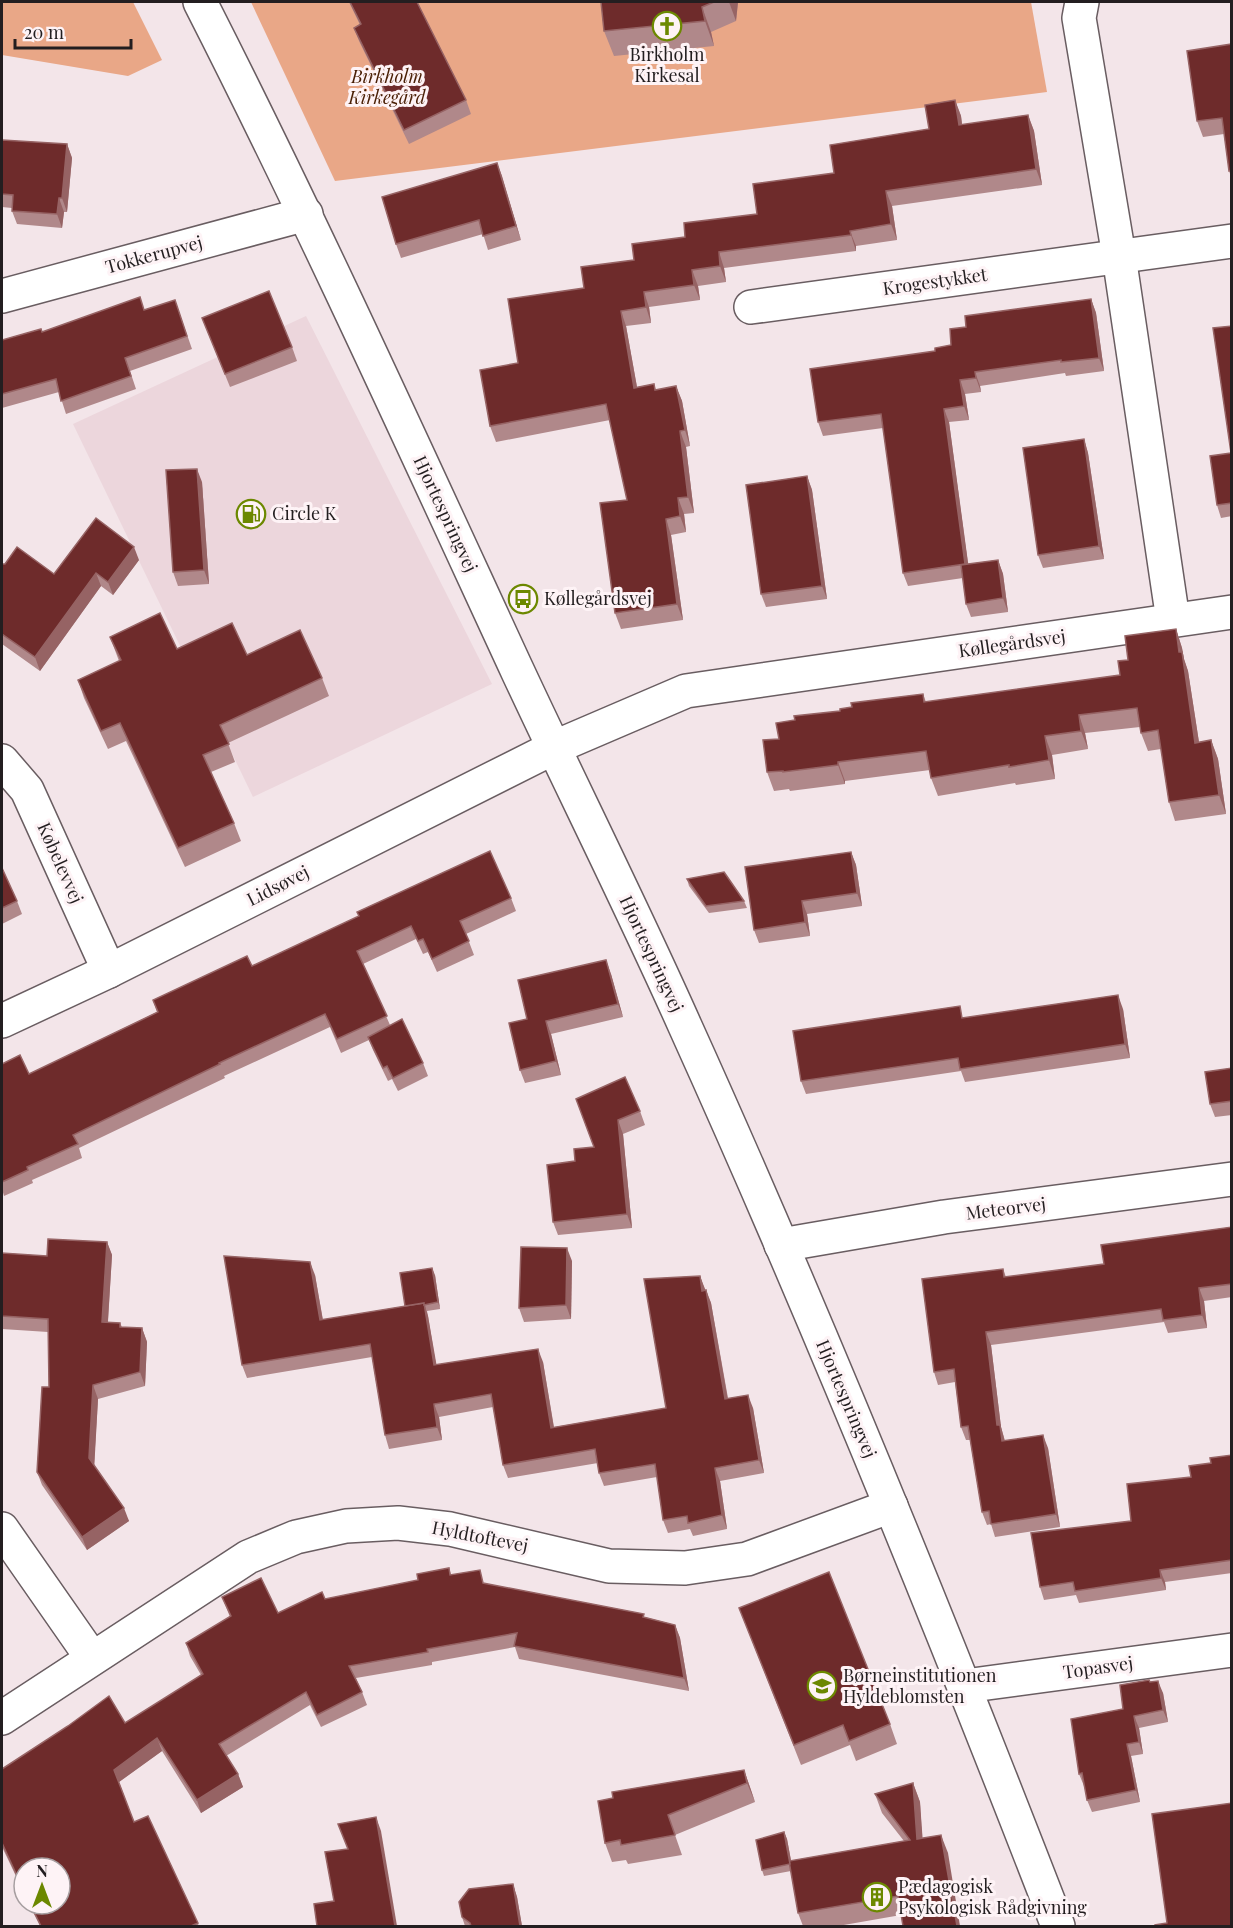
<svg xmlns="http://www.w3.org/2000/svg" width="1233" height="1928" font-family="'Playfair Display',serif">
	<style>
		.built { fill: #ecd6dc }
		.green { fill: #e9a787 }
		.lines { fill: none; stroke-linecap: round; stroke-linejoin: round }
		.minor-casing { stroke: #695d61; stroke-width: 36 }
		.minor { stroke: #fff; stroke-width: 33 }
		.wall { fill: #b0888a }
		.shaded-wall { fill: #966364 }
		.building { fill: #6e2b2b; stroke: #966364; stroke-width: 1.5 }
		.labels { text-anchor: middle; stroke-width: 6; stroke-linejoin: round; paint-order: stroke }
		.poi-label { font-size: 18px; fill: #231e20; stroke: #fef3f6; text-anchor: start }
		.park-label { font-size: 18px; font-style: italic; fill: #491e04; stroke: #fef3f6 }
		.street-label { font-size: 18px; fill: #231e20; stroke: #fef3f6 }
	</style>
	<rect width="100%" height="100%" fill="#f3e5e9"/>
	<polygon class="built" points="306,316 492,684 253,797 73,424"/>
	<g class="green">
		<polygon points="2,2 133,2 162,60 128,76 2,55"/>
		<polygon points="251,2 1031,2 1047,92 335,181"/>
	</g>
	<g class="lines">
		<g class="minor-casing">
			<g id="minor">
				<path d="M200 2C312 222 414 447 518 672 573 790 632 907 685 1026 819 1322 941 1624 1058 1926"/>
				<polyline points="1082,2 1079,18 1119,256 1173,620"/>
				<polyline points="2,296 306,214"/>
				<polyline points="751,307 1232,241"/>
				<polyline points="2,761 27,790 109,971"/>
				<polyline points="2,1021 109,971 553,748 686,691 1232,612"/>
				<polyline points="781,1245 944,1217 1232,1179"/>
				<polyline points="2,1529 92,1658"/>
				<polyline points="965,1686 1232,1650"/>
				<polyline points="2,1718 248,1557 296,1537 346,1526 398,1523 450,1529 609,1566 685,1568 747,1559 891,1506"/>
			</g>
		</g>
		<use href="#minor" class="minor"/>
	</g>
	<g class="wall">
		<polygon points="349,2 417,2 466,100 471,114 409,144 359,41 354,28 360,25"/>
		<polygon points="601,2 738,2 736,21 711,32 714,46 614,56 604,31"/>
		<polygon points="1232,44 1232,179 1229,171 1224,134 1203,137 1197,121"/>
		<polygon points="955,100 961,116 962,125 1028,115 1034,131 1042,185 892,206 897,240 856,246 856,251 724,268 726,282 698,286 700,300 649,307 651,323 626,326 637,387 654,384 656,390 676,386 682,401 690,446 686,447 694,513 684,514 686,532 671,535 683,620 621,629 615,613 627,500 610,420 496,442 490,426 518,363 584,288 634,260 685,237 757,214 834,173 929,129"/>
		<polygon points="2,140 67,144 72,158 67,212 64,212 62,228 17,224 12,211 12,208 2,207"/>
		<polygon points="497,163 521,240 488,250 483,234 401,258 396,244"/>
		<polygon points="1091,299 1096,313 1104,371 1066,376 1065,373 980,386 981,392 965,394 969,420 949,422 968,564 998,560 1003,574 1008,612 971,617 966,604 963,578 908,586 903,573 883,428 823,436 818,422 935,351 951,345 966,327"/>
		<polygon points="175,300 192,349 130,371 136,389 66,414 59,392 2,408 2,340 144,310"/>
		<polygon points="202,318 292,347 297,361 230,387"/>
		<polygon points="1232,326 1232,516 1221,518 1217,505 1231,453"/>
		<polygon points="1084,439 1088,453 1104,559 1043,568 1038,555"/>
		<polygon points="807,476 812,490 827,599 766,607 761,594"/>
		<polygon points="202,482 209,584 178,586 173,572"/>
		<polygon points="139,560 113,595 101,586 40,671 2,644 2,564 54,574"/>
		<polygon points="1176,629 1182,648 1184,659 1188,671 1199,742 1211,740 1218,759 1226,814 1175,821 1169,802 1161,749 1148,751 1141,733 1140,727 1085,733 1088,749 1052,755 1055,779 1016,785 1015,783 938,796 931,778 930,770 845,781 845,784 790,791 789,789 774,791 767,772 779,739 795,720 923,694 926,702 1120,675 1128,660"/>
		<polygon points="110,637 177,649 247,655 322,678 329,696 228,743 235,762 211,772 234,823 241,841 185,867 126,741 108,749 84,698 78,680 119,661"/>
		<polygon points="851,852 856,865 862,906 807,914 810,936 759,943 754,930"/>
		<polygon points="2,868 17,901 22,914 2,924"/>
		<polygon points="687,879 744,901 747,908 709,913 689,886"/>
		<polygon points="511,898 516,911 466,934 474,955 437,972 428,952 423,954 416,939 363,964 390,1025 423,1063 428,1076 398,1091 392,1079 388,1081 373,1050 369,1040 341,1053 330,1027 224,1076 225,1078 79,1148 82,1158 32,1180 33,1183 4,1196 2,1189 2,1064 29,1074 157,1012 153,1000 252,966"/>
		<polygon points="611,974 623,1017 551,1034 561,1075 525,1083 520,1070 527,1019"/>
		<polygon points="1123,1009 1130,1058 965,1082 961,1071 806,1094 801,1081 964,1018"/>
		<polygon points="1232,1068 1232,1115 1215,1117 1210,1104"/>
		<polygon points="576,1099 640,1111 645,1125 623,1134 632,1228 558,1235 553,1222 575,1161 594,1147"/>
		<polygon points="1232,1227 1232,1297 1204,1301 1207,1328 1168,1333 1164,1322 991,1345 1001,1427 1005,1441 1048,1448 1060,1527 995,1537 991,1524 987,1525 982,1512 970,1440 966,1440 961,1427 955,1382 938,1385 934,1372 1003,1269 1006,1277 1104,1264"/>
		<polygon points="107,1242 112,1255 108,1322 120,1323 122,1327 142,1328 147,1342 145,1386 98,1399 94,1465 129,1521 87,1550 42,1485 37,1472 49,1387 48,1332 2,1329 2,1253 47,1256"/>
		<polygon points="572,1261 571,1319 524,1322 519,1308"/>
		<polygon points="315,1275 323,1320 405,1306 435,1275 440,1309 427,1311 428,1316 436,1365 543,1362 554,1427 666,1408 700,1276 705,1290 706,1290 711,1303 728,1398 753,1408 764,1473 720,1481 727,1529 693,1536 690,1529 668,1533 663,1520 657,1477 604,1486 599,1473 598,1463 508,1478 503,1465 493,1407 439,1417 442,1440 389,1449 385,1435 372,1357 247,1378 242,1365"/>
		<polygon points="1232,1455 1232,1573 1165,1582 1166,1590 1079,1603 1076,1595 1044,1600 1040,1587 1191,1477 1211,1463"/>
		<polygon points="449,1568 451,1574 485,1584 645,1617 675,1625 680,1638 689,1691 519,1659 515,1647 432,1662 432,1665 356,1678 362,1692 367,1705 321,1727 310,1705 226,1756 238,1774 243,1787 201,1813 162,1751 119,1782 134,1822 148,1816 199,1926 40,1926 29,1904 60,1904 24,1868 24,1893 3,1849 2,1850 2,1769 125,1723 201,1675 190,1656 186,1643 230,1617 222,1597 278,1613 325,1599 418,1580"/>
		<polygon points="739,1608 890,1724 897,1744 856,1761 850,1745 801,1765"/>
		<polygon points="1150,1682 1163,1693 1168,1722 1139,1728 1143,1754 1131,1756 1140,1802 1092,1812 1087,1800 1085,1785 1084,1786 1079,1774 1123,1709"/>
		<polygon points="744,1770 755,1802 675,1835 682,1855 628,1864 626,1860 612,1862 605,1843"/>
		<polygon points="913,1783 920,1802 922,1838 948,1853 901,1915 838,1926 803,1926 798,1913 791,1871 764,1876 762,1870 784,1832 787,1839 791,1861 904,1841 882,1813 875,1794"/>
		<polygon points="513,1884 517,1897 522,1926 465,1926 462,1917"/>
	</g>
	<g class="shaded-wall">
		<polygon points="729,2 738,2 736,21"/>
		<polygon points="702,7 711,32 714,46 705,21"/>
		<polygon points="955,100 961,116 964,141 959,125"/>
		<polygon points="1028,115 1034,131 1042,185 1036,169"/>
		<polygon points="67,144 72,158 67,212 62,198"/>
		<polygon points="497,163 502,176 521,240 516,226"/>
		<polygon points="886,191 892,206 897,240 891,224"/>
		<polygon points="59,198 64,212 62,228 57,214"/>
		<polygon points="850,231 856,246 856,251 851,235"/>
		<polygon points="719,252 724,268 726,282 720,266"/>
		<polygon points="692,270 698,286 700,300 694,285"/>
		<polygon points="644,292 649,307 651,323 646,307"/>
		<polygon points="1091,299 1096,313 1104,371 1099,358"/>
		<polygon points="621,311 626,326 640,404 634,388"/>
		<polygon points="975,372 980,386 981,392 976,378"/>
		<polygon points="960,380 965,394 969,420 964,406"/>
		<polygon points="676,386 682,401 690,446 685,430"/>
		<polygon points="944,409 949,422 970,577 965,564"/>
		<polygon points="680,431 686,447 694,513 688,497"/>
		<polygon points="1084,439 1088,453 1104,559 1099,546"/>
		<polygon points="197,469 202,482 209,584 204,570"/>
		<polygon points="807,476 812,490 827,599 822,586"/>
		<polygon points="678,498 684,514 686,532 680,516"/>
		<polygon points="666,519 671,535 683,620 677,604"/>
		<polygon points="134,547 139,560 113,595 108,582"/>
		<polygon points="998,560 1003,574 1008,612 1003,598"/>
		<polygon points="96,573 101,586 40,671 35,657"/>
		<polygon points="1176,629 1182,648 1184,659 1188,671 1202,762 1195,743"/>
		<polygon points="1079,715 1085,733 1088,749 1081,731"/>
		<polygon points="1045,736 1052,755 1055,779 1049,760"/>
		<polygon points="1211,740 1218,759 1226,814 1219,795"/>
		<polygon points="838,762 845,781 845,784 838,765"/>
		<polygon points="851,852 856,865 862,906 857,893"/>
		<polygon points="802,901 807,914 810,936 805,922"/>
		<polygon points="606,960 611,974 623,1017 618,1004"/>
		<polygon points="1118,995 1123,1009 1130,1058 1125,1044"/>
		<polygon points="546,1021 551,1034 561,1075 556,1061"/>
		<polygon points="618,1120 623,1134 632,1228 627,1214"/>
		<polygon points="107,1242 112,1255 107,1335 102,1322"/>
		<polygon points="567,1248 572,1261 571,1319 566,1305"/>
		<polygon points="310,1262 315,1275 325,1333 320,1320"/>
		<polygon points="432,1268 435,1275 440,1309 438,1302"/>
		<polygon points="700,1276 705,1289 707,1304 702,1291"/>
		<polygon points="1199,1288 1204,1301 1207,1328 1202,1315"/>
		<polygon points="706,1290 711,1303 730,1412 725,1399"/>
		<polygon points="424,1303 428,1316 439,1379 434,1365"/>
		<polygon points="142,1328 147,1342 145,1386 140,1372"/>
		<polygon points="986,1332 991,1345 1001,1427 1004,1438 1007,1454 997,1425"/>
		<polygon points="538,1349 543,1362 556,1441 551,1428"/>
		<polygon points="93,1385 98,1399 94,1471 89,1458"/>
		<polygon points="748,1395 753,1408 764,1473 759,1460"/>
		<polygon points="434,1404 439,1417 442,1440 437,1427"/>
		<polygon points="1043,1435 1048,1448 1060,1527 1056,1514"/>
		<polygon points="715,1468 720,1481 727,1529 722,1515"/>
		<polygon points="124,1508 129,1521 87,1550 82,1537"/>
		<polygon points="1160,1570 1165,1582 1166,1590 1161,1578"/>
		<polygon points="675,1625 680,1638 689,1691 684,1678"/>
		<polygon points="1158,1681 1163,1693 1168,1722 1163,1710"/>
		<polygon points="1134,1716 1139,1728 1143,1754 1139,1742"/>
		<polygon points="157,1738 162,1751 119,1782 114,1770"/>
		<polygon points="1127,1744 1131,1756 1140,1802 1136,1790"/>
		<polygon points="744,1770 751,1790 755,1802 747,1783"/>
		<polygon points="238,1774 243,1787 201,1813 197,1800"/>
		<polygon points="913,1783 920,1802 924,1858 917,1839"/>
		<polygon points="376,1817 381,1831 397,1926 395,1926"/>
		<polygon points="784,1832 787,1839 793,1871 790,1864"/>
		<polygon points="941,1835 948,1853 960,1926 957,1926"/>
		<polygon points="513,1884 517,1897 522,1926 520,1926"/>
	</g>
	<g class="building">
		<polygon points="350,2 417,2 466,100 404,130 354,28 361,24"/>
		<polygon points="601,2 714,2 702,7 705,21 604,31"/>
		<polygon points="1232,44 1232,170 1229,171 1222,118 1197,121 1187,51"/>
		<polygon points="955,100 959,125 1028,115 1036,169 886,191 891,224 850,231 851,235 719,252 720,266 692,270 694,285 644,292 646,307 621,311 634,388 654,384 655,390 676,386 685,430 680,431 688,497 678,498 680,516 666,519 677,604 615,613 600,503 627,500 606,404 490,426 480,370 518,363 508,299 584,288 581,267 634,260 632,244 685,237 684,223 757,214 753,184 834,173 830,145 929,129 925,105"/>
		<polygon points="2,140 67,144 62,198 59,198 57,214 12,211 13,195 2,194"/>
		<polygon points="497,163 516,226 483,236 479,220 396,244 382,197"/>
		<polygon points="269,291 292,347 225,374 202,318"/>
		<polygon points="140,297 144,310 175,300 187,336 125,358 131,376 61,401 56,379 2,394 2,340 41,329 42,332"/>
		<polygon points="1091,299 1099,358 1061,362 1061,360 975,372 976,378 960,380 964,406 944,409 965,564 903,573 881,414 818,422 810,369 935,351 935,348 951,345 950,329 966,327 965,316"/>
		<polygon points="1232,326 1232,503 1217,505 1210,456 1231,453 1213,328"/>
		<polygon points="1084,439 1099,546 1038,555 1023,448"/>
		<polygon points="197,469 204,570 173,572 166,470"/>
		<polygon points="807,476 822,586 761,594 746,485"/>
		<polygon points="96,518 134,547 108,582 96,573 35,657 2,634 2,564 5,564 17,547 54,574"/>
		<polygon points="998,560 1003,598 966,604 961,565"/>
		<polygon points="160,613 177,649 232,623 247,655 300,630 322,678 220,725 229,744 203,755 234,823 178,848 120,723 101,731 78,680 121,660 110,637"/>
		<polygon points="1176,629 1179,652 1182,652 1195,743 1211,740 1219,795 1169,802 1158,730 1141,733 1137,708 1079,715 1081,731 1045,736 1049,760 1009,767 1009,765 931,778 926,751 838,762 838,765 783,772 783,771 767,772 763,740 779,739 776,723 795,720 794,716 840,711 840,709 852,707 851,703 923,694 924,702 1120,675 1118,661 1128,660 1125,636"/>
		<polygon points="490,851 511,898 460,921 469,941 432,959 423,939 418,941 411,926 357,951 387,1016 337,1039 325,1014 219,1063 220,1064 73,1135 78,1144 27,1167 28,1170 2,1182 2,1064 20,1055 29,1074 158,1012 153,1000 247,956 252,966 359,916 357,912"/>
		<polygon points="851,852 857,893 802,901 805,922 754,930 745,867"/>
		<polygon points="2,868 17,901 2,908"/>
		<polygon points="724,872 744,901 706,906 687,879"/>
		<polygon points="606,960 618,1004 546,1021 556,1061 520,1070 509,1023 527,1019 518,980"/>
		<polygon points="1118,995 1125,1044 960,1069 958,1058 801,1081 793,1031 960,1006 962,1018"/>
		<polygon points="402,1019 423,1063 393,1078 387,1066 383,1068 368,1037"/>
		<polygon points="1232,1068 1232,1101 1210,1104 1205,1072"/>
		<polygon points="625,1077 640,1111 618,1120 627,1214 553,1222 547,1165 575,1161 574,1149 594,1147 576,1099"/>
		<polygon points="1232,1227 1232,1284 1199,1288 1202,1315 1163,1320 1161,1309 986,1332 997,1425 1000,1425 1002,1441 1043,1435 1056,1514 991,1524 989,1511 982,1512 968,1426 961,1427 954,1369 934,1372 922,1279 1003,1269 1004,1277 1104,1264 1101,1245"/>
		<polygon points="48,1239 107,1242 102,1322 120,1323 120,1327 142,1328 140,1372 93,1385 89,1458 124,1508 82,1537 37,1472 42,1387 49,1387 48,1319 2,1316 2,1253 47,1256"/>
		<polygon points="521,1247 567,1248 566,1305 519,1308"/>
		<polygon points="224,1256 310,1262 320,1320 424,1303 434,1365 538,1349 551,1428 666,1408 644,1279 700,1276 702,1291 706,1290 725,1399 748,1395 759,1460 715,1468 722,1515 688,1523 687,1516 663,1520 655,1464 599,1473 595,1449 503,1465 491,1394 434,1404 437,1427 385,1435 370,1344 242,1365"/>
		<polygon points="432,1268 438,1302 424,1305 424,1303 405,1306 400,1273"/>
		<polygon points="1232,1455 1232,1560 1160,1570 1161,1578 1075,1591 1073,1582 1040,1587 1031,1533 1131,1521 1127,1484 1191,1477 1189,1466 1211,1463 1210,1458"/>
		<polygon points="449,1568 450,1575 480,1570 483,1583 644,1614 643,1617 675,1625 684,1678 514,1646 517,1633 427,1649 428,1652 349,1666 362,1692 317,1715 306,1692 219,1744 238,1774 197,1800 157,1738 114,1770 134,1822 148,1816 198,1923 191,1926 41,1926 30,1904 60,1904 60,1868 24,1868 24,1891 2,1843 2,1769 68,1726 109,1696 125,1723 203,1674 186,1643 231,1616 222,1597 261,1578 278,1613 322,1592 325,1599 418,1580 417,1574"/>
		<polygon points="829,1572 890,1724 849,1741 843,1725 794,1745 739,1608"/>
		<polygon points="1149,1680 1150,1682 1158,1681 1163,1710 1134,1716 1139,1742 1127,1744 1136,1790 1087,1800 1082,1773 1079,1774 1071,1719 1123,1709 1120,1685"/>
		<polygon points="744,1770 747,1783 668,1815 675,1835 621,1845 620,1840 605,1843 598,1801 613,1798 612,1792"/>
		<polygon points="913,1783 917,1839 941,1835 957,1926 903,1926 898,1896 798,1913 789,1861 910,1840 875,1794"/>
		<polygon points="1232,1803 1232,1926 1155,1926 1155,1925 1167,1923 1152,1814"/>
		<polygon points="376,1817 395,1926 317,1926 314,1904 334,1901 325,1852 348,1849 338,1824"/>
		<polygon points="784,1832 790,1864 762,1870 756,1840"/>
		<polygon points="513,1884 520,1926 471,1926 470,1923 462,1917 459,1902 469,1889"/>
	</g>
	<defs>
		<g id="church-ring" transform="scale(1.5)"><circle r="9.5" fill="#fef3f6" stroke="#6c8800" stroke-width="1.5"/><path d="M-1.2-6h2.4v3.5h3.3v2.4h-3.3V6h-2.4V-.1h-3.3v-2.4h3.3Z" fill="#6c8800"/></g>
		<g id="fuel-ring" transform="scale(1.5)"><circle r="9.5" fill="#fef3f6" stroke="#6c8800" stroke-width="1.5"/><path d="M-5.5-6h7V0h2V4h1.3V-2.5L3-4.5l.8-.8L6-3V5H2.5V1h-1V6h-7ZM-4.2-4.7v3.2H.2V-4.7Z" fill="#6c8800"/></g>
		<g id="bus-ring" transform="scale(1.5)"><circle r="9.5" fill="#fef3f6" stroke="#6c8800" stroke-width="1.5"/><path d="M-5-6H5V4H4V6H2V4H-2V6H-4V4H-5ZM-3.5-4V0h7V-4ZM-3.5 1.2v1.5H-2V1.2ZM2 1.2v1.5H3.5V1.2Z" fill="#6c8800"/></g>
		<g id="school-ring" transform="scale(1.5)"><circle r="9.5" fill="#fef3f6" stroke="#6c8800" stroke-width="1.5"/><path d="M0-5L7-2L0 1L-7-2ZM-4 1L0 2.5L4 1V4Q0 6-4 4Z" fill="#6c8800"/></g>
		<g id="building-ring" transform="scale(1.5)"><circle r="9.5" fill="#fef3f6" stroke="#6c8800" stroke-width="1.5"/><path d="M-4-6H4V6H1V3H-1V6H-4ZM-2.5-4.3h1.7v1.8h-1.7ZM.8-4.3h1.7v1.8H.8ZM-2.5-1h1.7V.8h-1.7ZM.8-1h1.7V.8H.8Z" fill="#6c8800"/></g>
	</defs>
	<g fill-rule="evenodd">
		<use href="#church-ring" x="667" y="26"/>
		<use href="#fuel-ring" x="251" y="514"/>
		<use href="#bus-ring" x="523" y="599"/>
		<use href="#school-ring" x="822" y="1686"/>
		<use href="#building-ring" x="877" y="1897"/>
	</g>
	<g class="labels">
		<g class="poi-label">
			<text x="667" y="61" text-anchor="middle">Birkholm<tspan x="667" dy="21">Kirkesal</tspan></text>
			<text x="272" y="520">Circle K</text>
			<text x="544" y="605">Køllegårdsvej</text>
			<text x="843" y="1682">Børneinstitutionen<tspan x="843" dy="21">Hyldeblomsten</tspan></text>
			<text x="898" y="1893">Pædagogisk<tspan x="898" dy="21">Psykologisk Rådgivning</tspan></text>
		</g>
		<g class="park-label">
			<text x="387" y="83">Birkholm<tspan x="387" dy="21">Kirkegård</tspan></text>
		</g>
		<g class="street-label">
			<text transform="translate(154 255) rotate(-15)" y="6">Tokkerupvej</text>
			<text transform="translate(935 282) rotate(-8)" y="6">Krogestykket</text>
			<text transform="translate(445 514) rotate(65)" y="6">Hjortespringvej</text>
			<text transform="translate(1012 644) rotate(-8)" y="6">Køllegårdsvej</text>
			<text transform="translate(60 863) rotate(66)" y="6">Købelevvej</text>
			<text transform="translate(278 886) rotate(-27)" y="6">Lidsøvej</text>
			<text transform="translate(651 954) rotate(65)" y="6">Hjortespringvej</text>
			<text transform="translate(1006 1209) rotate(-7)" y="6">Meteorvej</text>
			<text transform="translate(846 1399) rotate(67)" y="6">Hjortespringvej</text>
			<text transform="translate(480 1537) rotate(11)" y="6">Hyldtoftevej</text>
			<text transform="translate(1098 1668) rotate(-8)" y="6">Topasvej</text>
		</g>
	</g>
	<rect width="1233" height="1928" fill="none" stroke="#231e20" stroke-width="6"/>
	<g transform="translate(42 1886)"><circle r="28" fill="#fef3f6" stroke="#a69ea0" stroke-width="1.5"/>
	<path d="M0-4.5L10 22L0 15L-10 22Z" fill="#6c8800"/>
	<text y="-9" font-size="16" font-weight="bold" text-anchor="middle" fill="#231e20">N</text>
	</g>
	<path d="M15 39v9h116v-9" fill="none" stroke="#231e20" stroke-width="3"/>
	<text x="24" y="39" font-size="18" fill="#231e20" stroke="#fef3f6" stroke-width="4.5" paint-order="stroke">20 m</text>
</svg>
